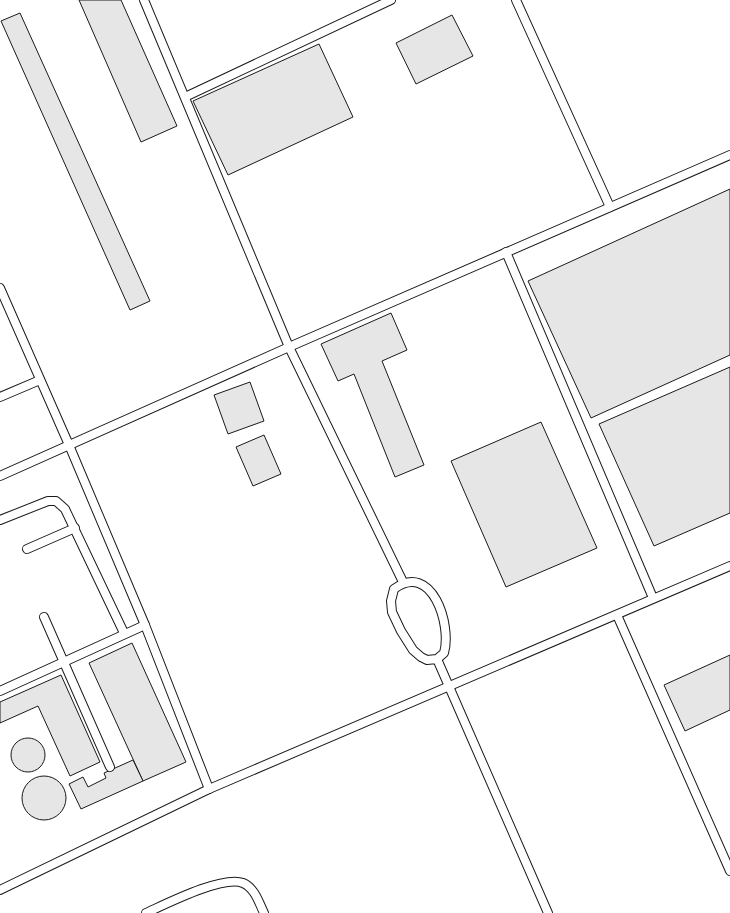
<svg xmlns="http://www.w3.org/2000/svg" width="730" height="913" font-family="'IBM Plex Serif',serif">
	<style>
		.building { fill: #e6e6e6; stroke: #1a1a1a }
		.lines { fill: none; stroke-linecap: round; stroke-linejoin: round }
		.service-casing { stroke: #1a1a1a; stroke-width: 10 }
		.service { stroke: #fff; stroke-width: 8 }
	</style>
	<rect width="100%" height="100%" fill="#fff"/>
	<g class="building">
		<polygon points="79,0 121,0 177,126 141,142"/>
		<polygon points="20,13 150,301 130,310 1,21"/>
		<polygon points="452,15 473,56 416,84 396,43"/>
		<polygon points="319,44 353,117 228,175 193,101"/>
		<polygon points="730,189 730,355 591,418 528,281"/>
		<polygon points="391,313 407,350 382,361 424,465 395,477 354,374 338,381 321,344"/>
		<polygon points="730,367 730,513 654,546 599,424"/>
		<polygon points="250,382 264,421 228,434 214,395"/>
		<polygon points="541,422 597,548 506,587 451,461"/>
		<polygon points="264,435 281,474 253,486 236,447"/>
		<polygon points="132,643 186,762 143,781 89,663"/>
		<polygon points="730,655 730,710 685,731 664,685"/>
		<polygon points="61,675 100,762 70,776 38,706 0,723 0,702"/>
		<circle cx="28" cy="755" r="17"/>
		<polygon points="133,760 143,781 81,809 69,784 83,777 88,787 106,778 104,773"/>
		<circle cx="44" cy="798" r="22"/>
	</g>
	<g class="lines">
		<g class="service-casing">
			<g id="service">
				<polyline points="144,0 289,347 403,582"/>
				<polyline points="516,0 610,207"/>
				<polyline points="185,97 391,0"/>
				<polyline points="506,252 653,598"/>
				<polyline points="0,288 69,445 145,625 209,789"/>
				<polyline points="0,397 40,380"/>
				<polyline points="0,476 289,347 730,155"/>
				<polyline points="0,520 48,501 56,501 65,509 124,633"/>
				<polyline points="27,549 75,528"/>
				<polyline points="617,615 730,871"/>
				<polyline points="44,617 110,767"/>
				<path d="M437 659 444 653C452 625 432 561 394 589L391 601 392 612 401 631 413 650 421 657 427 660 437 659 548 913"/>
				<polyline points="0,691 145,625"/>
				<polyline points="0,890 209,789 730,566"/>
				<path d="M146 913C166 904 223 875 243 883 255 888 259 903 264 913"/>
			</g>
		</g>
		<use href="#service" class="service"/>
	</g>
</svg>
